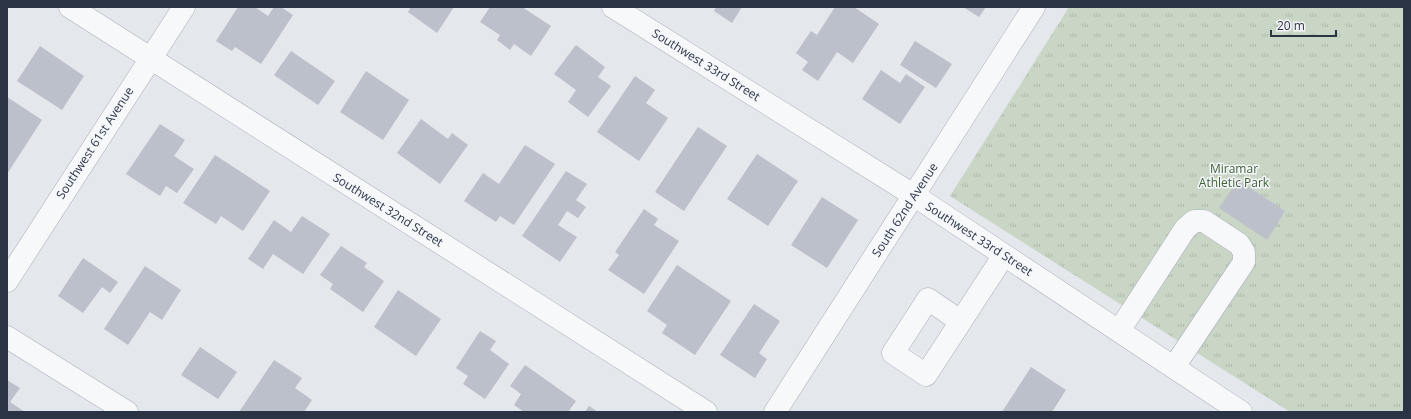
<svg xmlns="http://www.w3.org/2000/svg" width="1411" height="419" font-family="'Open Sans',sans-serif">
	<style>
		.park { fill: url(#park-tufts) }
		.building { fill: #bbc0ca }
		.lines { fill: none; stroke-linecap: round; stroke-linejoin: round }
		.minor-casing { stroke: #a9aeb7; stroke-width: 23 }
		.minor { stroke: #f7f8fa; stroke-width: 22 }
		.labels { text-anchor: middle; stroke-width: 3; stroke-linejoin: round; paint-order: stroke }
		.street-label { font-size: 12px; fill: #2b3445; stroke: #f4f6f9 }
		.park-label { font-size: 12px; fill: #3f6138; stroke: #f4f6f9 }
	</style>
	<defs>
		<pattern id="park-tufts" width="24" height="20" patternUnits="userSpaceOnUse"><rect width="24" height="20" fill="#c9d6c5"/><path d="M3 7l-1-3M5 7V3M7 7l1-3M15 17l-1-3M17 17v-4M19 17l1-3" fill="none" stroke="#adb8ab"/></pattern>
	</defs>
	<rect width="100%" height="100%" fill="#e4e7ec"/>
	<polygon class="park" points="1069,7 1404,7 1404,412 1290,412 950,196"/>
	<g class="building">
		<polygon points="238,7 255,7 268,16 274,7 281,7 293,15 261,64 235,47 232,51 216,41"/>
		<polygon points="411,7 454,7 437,33 408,12"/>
		<polygon points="490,7 522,7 551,26 531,56 514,44 510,50 497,40 500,35 480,22"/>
		<polygon points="716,7 742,7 732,23 714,11"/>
		<polygon points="835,7 854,7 879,24 853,63 837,52 818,81 802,70 808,62 796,53 811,31 817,35"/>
		<polygon points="963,7 986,7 979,17"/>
		<polygon points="915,41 952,64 936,88 900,65"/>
		<polygon points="576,45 605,67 598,77 611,86 588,117 568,102 576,90 554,74"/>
		<polygon points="40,46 84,76 62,110 17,81"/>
		<polygon points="291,51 335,81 318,105 274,75"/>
		<polygon points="881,70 900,83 906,74 925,87 900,124 862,99"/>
		<polygon points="366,71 409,100 383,140 340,112"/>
		<polygon points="635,76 655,90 646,103 668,118 639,161 597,132"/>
		<polygon points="7,97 42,120 7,174"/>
		<polygon points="421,119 448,139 452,133 468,145 440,184 397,153"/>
		<polygon points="160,124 185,140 174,156 194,169 177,193 166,186 160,196 126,174"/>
		<polygon points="698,127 727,146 684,211 655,192"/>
		<polygon points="525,145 555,164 514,225 500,216 496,222 464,201 483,173 499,184"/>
		<polygon points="757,154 798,181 768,226 727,199"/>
		<polygon points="215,155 270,191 243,231 221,216 216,224 183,203"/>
		<polygon points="566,171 587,184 576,200 586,207 578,218 567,211 558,225 577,237 560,262 522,236"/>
		<polygon points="1238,180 1285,211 1267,240 1219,208"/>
		<polygon points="822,197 858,220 827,268 791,245"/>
		<polygon points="644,209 658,219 654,225 679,241 644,294 608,270 619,255 615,252"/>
		<polygon points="302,216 330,234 303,274 273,254 263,269 248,259 274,220 291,232"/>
		<polygon points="341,246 367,263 364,267 384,281 363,312 330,289 333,284 320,275"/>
		<polygon points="83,258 118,282 110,293 102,287 83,313 58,296"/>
		<polygon points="677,265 731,301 695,355 662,333 667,325 647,311"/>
		<polygon points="145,266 181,290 162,320 150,312 128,345 104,329"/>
		<polygon points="398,290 441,319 416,356 374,327"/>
		<polygon points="754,304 780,321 759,353 767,359 755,378 720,355"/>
		<polygon points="480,331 496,341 490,350 509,364 485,399 463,384 468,376 456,368"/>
		<polygon points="200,347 237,372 218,399 181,375"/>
		<polygon points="274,360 302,378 295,388 312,400 304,412 239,412"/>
		<polygon points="525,365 576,401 568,412 524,412 514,405 521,394 510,386"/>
		<polygon points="1031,367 1066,390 1052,412 1002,412"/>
		<polygon points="7,380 20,388 10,402 25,412 7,412"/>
		<polygon points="589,406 598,412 585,412"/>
	</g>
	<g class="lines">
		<g class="minor-casing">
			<g id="minor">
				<polyline points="70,7 706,412"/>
				<polyline points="613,7 915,196 1241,412"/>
				<polyline points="7,281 184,7"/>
				<polyline points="960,321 928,299 893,353 926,375 1004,255"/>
				<polyline points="1119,331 1185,229 1194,221 1204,221 1239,244 1244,252 1244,262 1174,367"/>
				<polyline points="7,337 127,412"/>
				<polyline points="775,412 1034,7"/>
			</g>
		</g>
		<use href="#minor" class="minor"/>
	</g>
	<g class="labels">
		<g class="street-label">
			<text transform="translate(706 65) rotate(32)" y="4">Southwest 33rd Street</text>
			<text transform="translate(95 143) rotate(-57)" y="4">Southwest 61st Avenue</text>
			<text transform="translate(388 210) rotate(32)" y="4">Southwest 32nd Street</text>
			<text transform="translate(905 210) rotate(-57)" y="4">South 62nd Avenue</text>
			<text transform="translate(979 239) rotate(33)" y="4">Southwest 33rd Street</text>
		</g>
		<g class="park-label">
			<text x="1234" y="173">Miramar<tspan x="1234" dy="14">Athletic Park</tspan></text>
		</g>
	</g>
	<rect width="1411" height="419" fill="none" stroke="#2b3445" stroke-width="16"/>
	<path d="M1271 30v6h65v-6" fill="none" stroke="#2b3445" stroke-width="2"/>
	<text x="1277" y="30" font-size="12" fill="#2b3445" stroke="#f4f6f9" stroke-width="3" paint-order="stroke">20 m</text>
</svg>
